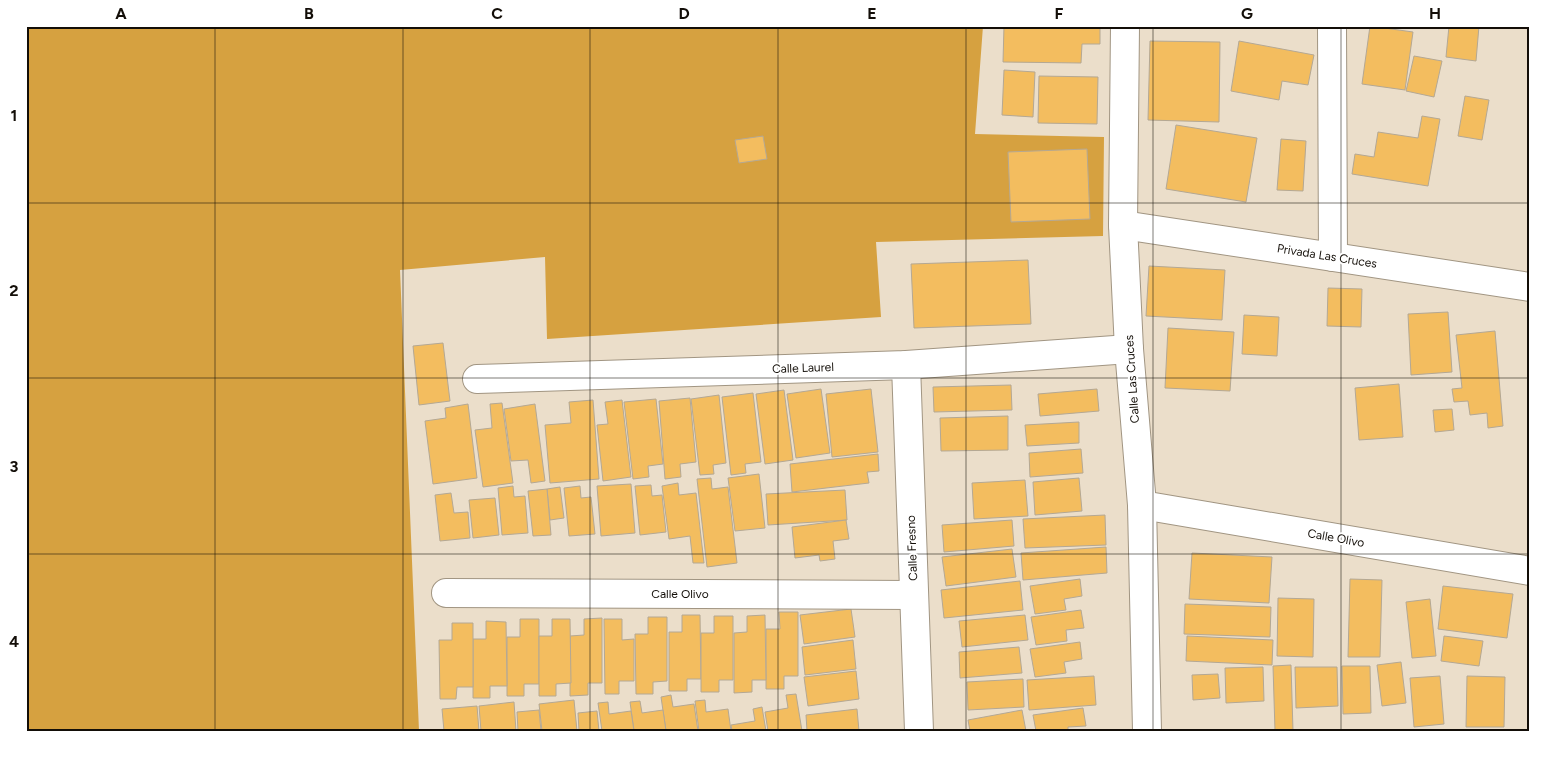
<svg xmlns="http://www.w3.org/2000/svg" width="1556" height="757" font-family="Figtree,sans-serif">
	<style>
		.forest { fill: #d6a140 }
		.building { fill: #f3bd5f; stroke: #b4a894 }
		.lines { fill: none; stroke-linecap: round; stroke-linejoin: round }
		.minor-casing { stroke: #a19582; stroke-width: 30 }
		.minor { stroke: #fff; stroke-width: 28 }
		.grid { fill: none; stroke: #130e08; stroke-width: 1; stroke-opacity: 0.55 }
		.labels { text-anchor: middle; stroke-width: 4; stroke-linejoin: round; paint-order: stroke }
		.street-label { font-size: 12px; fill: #130e08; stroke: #fff }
		.neatline { fill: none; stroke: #130e08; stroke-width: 2 }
		.grid-label { font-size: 16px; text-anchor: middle; font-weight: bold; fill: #130e08 }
	</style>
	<rect width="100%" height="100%" fill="#ebdeca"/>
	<polygon class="forest" points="26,26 983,26 975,134 1104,137 1103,236 876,242 881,317 547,339 545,257 400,270 419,731 26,731"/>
	<g class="building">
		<polygon points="1004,26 1100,26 1100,44 1082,44 1081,63 1003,62"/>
		<polygon points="1370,26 1413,32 1405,90 1362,84"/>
		<polygon points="1449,26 1479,26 1476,61 1446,57"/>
		<polygon points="1150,41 1220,42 1219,122 1148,120"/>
		<polygon points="1239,41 1314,55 1308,85 1282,81 1279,100 1231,91"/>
		<polygon points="1414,56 1442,61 1434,97 1406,91"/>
		<polygon points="1004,70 1035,72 1033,117 1002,115"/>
		<polygon points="1039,76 1098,77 1097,124 1038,123"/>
		<polygon points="1465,96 1489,100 1482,140 1458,136"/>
		<polygon points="1422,116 1440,119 1428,186 1352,174 1355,154 1374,157 1378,132 1418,138"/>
		<polygon points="1176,125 1257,138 1246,202 1166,189"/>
		<polygon points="763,136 767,159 739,163 735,140"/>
		<polygon points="1281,139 1306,141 1303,191 1277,190"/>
		<polygon points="1087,149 1090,219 1011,222 1008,152"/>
		<polygon points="1028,260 1031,324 914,328 911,264"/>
		<polygon points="1149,266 1225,270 1222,320 1146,316"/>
		<polygon points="1328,288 1362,289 1361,327 1327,326"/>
		<polygon points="1448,312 1452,372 1411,375 1408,314"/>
		<polygon points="1244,315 1279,317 1277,356 1242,354"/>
		<polygon points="1168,328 1234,332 1230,391 1165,388"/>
		<polygon points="1495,331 1503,426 1488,428 1487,413 1470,415 1468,401 1454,402 1452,389 1462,388 1456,335"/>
		<polygon points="443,343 450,401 419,405 413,346"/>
		<polygon points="1399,384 1403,437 1359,440 1355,388"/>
		<polygon points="1011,385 1012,410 934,412 933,387"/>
		<polygon points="821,389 830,453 796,458 787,394"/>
		<polygon points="871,389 878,452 832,457 826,394"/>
		<polygon points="1097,389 1099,411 1040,416 1038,394"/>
		<polygon points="784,390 793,460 765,464 756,394"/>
		<polygon points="753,393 761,462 745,464 746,473 731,475 722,397"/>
		<polygon points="719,395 726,463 713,465 714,474 700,475 691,399"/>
		<polygon points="690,398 696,462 680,464 681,477 665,479 659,401"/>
		<polygon points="656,399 663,464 648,466 649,477 633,479 624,402"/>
		<polygon points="593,400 599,479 550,483 545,425 571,423 569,402"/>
		<polygon points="622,400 631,477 603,481 597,425 608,424 605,402"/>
		<polygon points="502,403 513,483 483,487 475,430 492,428 490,404"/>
		<polygon points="468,404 477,478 433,484 425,421 446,418 445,408"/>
		<polygon points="535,404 545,481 531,483 528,460 511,461 504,409"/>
		<polygon points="1452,409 1454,430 1435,432 1433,410"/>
		<polygon points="1008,416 1008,450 941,451 940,418"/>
		<polygon points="1079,422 1079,443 1027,446 1025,425"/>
		<polygon points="1081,449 1083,473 1030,477 1029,453"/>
		<polygon points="878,454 879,471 867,472 869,483 792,492 790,464"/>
		<polygon points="759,474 765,528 735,531 728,478"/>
		<polygon points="711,478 712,489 728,487 737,563 707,567 697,479"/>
		<polygon points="1079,478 1082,511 1035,515 1033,482"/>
		<polygon points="1025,480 1028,516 974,519 972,483"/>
		<polygon points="678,483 679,495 696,493 704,563 693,563 690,536 669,539 662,486"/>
		<polygon points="631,484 635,533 601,536 597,486"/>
		<polygon points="651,485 652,496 662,495 666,532 640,535 635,486"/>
		<polygon points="513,486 514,497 525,496 528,533 502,535 498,488"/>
		<polygon points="580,486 581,498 591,497 595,534 569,536 564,488"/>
		<polygon points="560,487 564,518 550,520 547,489"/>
		<polygon points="547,489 551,535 533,536 528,491"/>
		<polygon points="845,490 847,520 768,525 766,494"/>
		<polygon points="451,493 454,513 468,512 470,538 440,541 435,495"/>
		<polygon points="495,498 499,535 473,538 469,500"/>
		<polygon points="1105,515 1106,545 1025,548 1023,519"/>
		<polygon points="846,520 849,539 833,541 835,559 820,561 819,555 795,558 792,527"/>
		<polygon points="1012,520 1014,546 944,552 942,525"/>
		<polygon points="1106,547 1107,573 1023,580 1021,553"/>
		<polygon points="1012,549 1016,577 946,586 942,557"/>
		<polygon points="1192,553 1272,557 1269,603 1189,599"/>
		<polygon points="1080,579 1082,596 1064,599 1066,610 1035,614 1030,586"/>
		<polygon points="1350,579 1382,580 1380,657 1348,657"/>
		<polygon points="1020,581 1023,610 944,618 941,590"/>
		<polygon points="1443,586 1513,594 1507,638 1438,629"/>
		<polygon points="1278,598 1314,599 1313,657 1277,656"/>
		<polygon points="1430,599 1436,656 1412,658 1406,602"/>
		<polygon points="1185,604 1271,607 1270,637 1184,634"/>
		<polygon points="851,609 855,637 804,644 800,615"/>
		<polygon points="1081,610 1084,628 1066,630 1067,641 1036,645 1031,617"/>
		<polygon points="779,612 798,612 798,676 784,676 784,689 766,689 766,629 780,629"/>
		<polygon points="682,615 700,615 701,679 687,679 687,691 669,691 669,632 682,632"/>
		<polygon points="765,615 766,680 752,680 752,692 734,693 734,633 747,632 747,616"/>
		<polygon points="1025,615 1028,640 962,647 959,621"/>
		<polygon points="714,616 733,616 733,680 719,680 719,692 701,692 701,633 714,633"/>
		<polygon points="648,617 667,617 667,681 653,682 653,694 636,694 635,634 648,634"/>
		<polygon points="602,618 602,683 588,683 588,695 570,696 570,636 584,635 584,619"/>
		<polygon points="520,619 539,619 539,684 524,684 524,696 507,696 507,637 520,637"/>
		<polygon points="552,619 570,619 571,683 556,684 556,696 539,696 539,636 552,636"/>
		<polygon points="604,619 622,619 622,640 634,639 634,681 619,681 619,694 605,694"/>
		<polygon points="486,621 506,622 507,686 490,686 490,698 473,698 473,639 486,639"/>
		<polygon points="452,623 473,623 473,687 457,687 456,699 440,699 439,640 452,640"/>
		<polygon points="1187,636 1273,640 1272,665 1186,661"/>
		<polygon points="1444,636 1483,641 1479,666 1441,661"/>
		<polygon points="853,640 856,669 805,675 802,647"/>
		<polygon points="1080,642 1082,659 1064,662 1066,673 1035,677 1030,649"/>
		<polygon points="1019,647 1022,673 960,678 959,652"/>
		<polygon points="1401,662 1406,703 1382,706 1377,665"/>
		<polygon points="1291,665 1293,731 1275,731 1273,666"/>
		<polygon points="1342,666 1370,666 1371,713 1343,714"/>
		<polygon points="1263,667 1264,701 1226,703 1225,668"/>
		<polygon points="1295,667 1337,667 1338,706 1296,708"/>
		<polygon points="856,671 859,699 808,706 804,677"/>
		<polygon points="1218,674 1220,698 1193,700 1192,675"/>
		<polygon points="1094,676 1096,705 1029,710 1027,680"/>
		<polygon points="1440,676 1444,724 1414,727 1410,678"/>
		<polygon points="1467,676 1505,677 1504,727 1466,727"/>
		<polygon points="1023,679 1024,707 968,710 967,682"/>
		<polygon points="796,694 802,731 768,731 765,712 788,708 786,695"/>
		<polygon points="671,695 673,707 694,704 698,731 666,731 661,697"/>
		<polygon points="574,700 577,731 542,731 539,704"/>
		<polygon points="705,700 706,712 728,709 731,731 699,731 695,701"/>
		<polygon points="640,701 642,713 663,710 666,731 634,731 630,702"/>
		<polygon points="514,702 516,731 481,731 479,706"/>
		<polygon points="608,702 609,714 631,711 634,731 602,731 598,703"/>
		<polygon points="477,706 479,731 444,731 442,709"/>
		<polygon points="762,707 766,731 732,731 731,725 755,721 753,709"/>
		<polygon points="1083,708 1086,726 1068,727 1068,731 1036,731 1033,715"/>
		<polygon points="857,709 859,731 807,731 806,715"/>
		<polygon points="539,710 541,731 518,731 517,712"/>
		<polygon points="1022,710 1026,731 970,731 968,720"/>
		<polygon points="597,711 599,731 579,731 578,713"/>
	</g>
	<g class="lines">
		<g class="minor-casing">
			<g id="minor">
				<polyline points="1125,26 1123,225 1129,349 1142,505 1147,731"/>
				<polyline points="1332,26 1333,257"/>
				<polyline points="1123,225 1530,287"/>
				<polyline points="906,365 919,731"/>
				<polyline points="477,379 906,365 1129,349"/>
				<polyline points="1142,505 1530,571"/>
				<polyline points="446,593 913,595"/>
			</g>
		</g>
		<use href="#minor" class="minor"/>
	</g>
	<path class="grid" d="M215 26V731M403 26V731M590 26V731M778 26V731M966 26V731M1153 26V731M1341 26V731M26 203H1530M26 378H1530M26 554H1530"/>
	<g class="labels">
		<g class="street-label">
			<text transform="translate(1327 256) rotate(9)" y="4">Privada Las Cruces</text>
			<text transform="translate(803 368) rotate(-2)" y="4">Calle Laurel</text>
			<text transform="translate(1132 379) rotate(-94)" y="4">Calle Las Cruces</text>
			<text transform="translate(1336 538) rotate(10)" y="4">Calle Olivo</text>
			<text transform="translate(912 548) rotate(-92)" y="4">Calle Fresno</text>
			<text x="680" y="598">Calle Olivo</text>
		</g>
	</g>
	<rect width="1556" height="757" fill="none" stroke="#ffffff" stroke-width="55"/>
	<rect x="28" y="28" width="1500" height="702" class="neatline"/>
	<g class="grid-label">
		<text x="121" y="19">A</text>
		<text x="309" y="19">B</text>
		<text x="497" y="19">C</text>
		<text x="684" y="19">D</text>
		<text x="872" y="19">E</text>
		<text x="1059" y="19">F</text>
		<text x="1247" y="19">G</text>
		<text x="1435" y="19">H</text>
		<text x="14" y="121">1</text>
		<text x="14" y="296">2</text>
		<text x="14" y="472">3</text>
		<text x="14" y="647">4</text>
	</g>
</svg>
